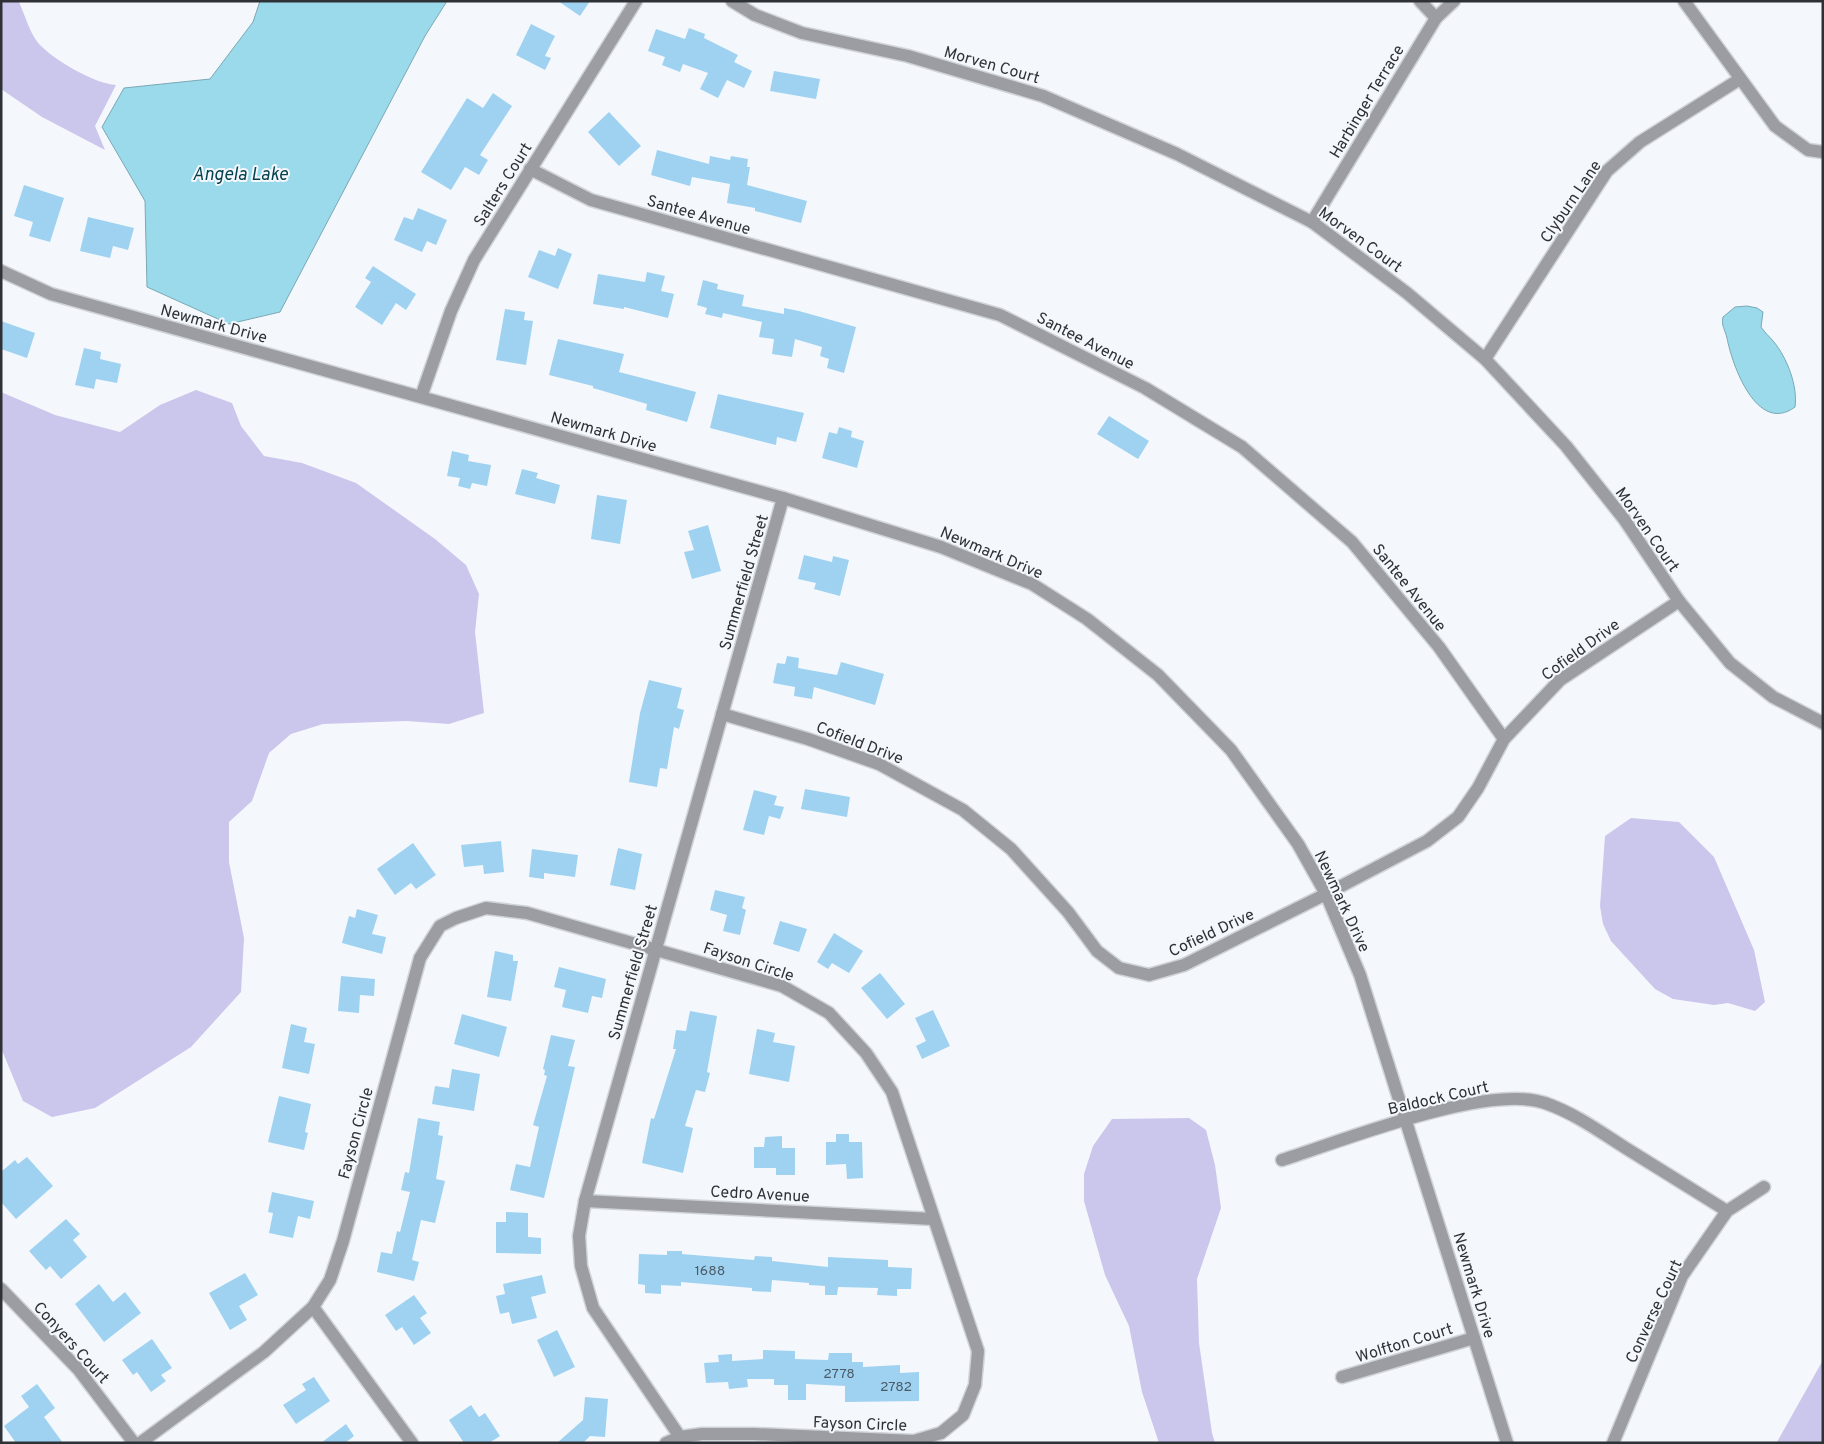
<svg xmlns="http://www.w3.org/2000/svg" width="1824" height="1444" font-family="Overpass,sans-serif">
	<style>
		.green { fill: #cbc6ec }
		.water { fill: #9adaeb; stroke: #7aa8b5 }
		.building { fill: #9fd2f1 }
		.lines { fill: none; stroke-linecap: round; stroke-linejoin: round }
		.minor-casing { stroke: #d0d4d9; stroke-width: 15 }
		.minor { stroke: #9b9da3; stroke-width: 12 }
		.labels { text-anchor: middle; stroke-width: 4; stroke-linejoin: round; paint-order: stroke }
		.number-label { font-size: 14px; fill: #4a5a66 }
		.street-label { font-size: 16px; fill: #2e3237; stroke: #f4f8fd }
		.water-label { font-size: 18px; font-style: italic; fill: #05414d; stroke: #f4f8fd }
	</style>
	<rect width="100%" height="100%" fill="#f4f8fd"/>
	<g class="green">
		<path d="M1 1 19 2C25 15 30 34 39 44 54 60 95 84 116 85L95 126 105 150 42 117 1 89Z"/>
		<polygon points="196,390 232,403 241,426 264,456 302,463 356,483 435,539 466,565 479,594 475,632 484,713 449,724 406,721 323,724 291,734 269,753 252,801 229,822 229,862 244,938 241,992 191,1047 95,1108 52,1117 23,1101 1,1048 1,392 55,415 120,432 160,405"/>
		<polygon points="1631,818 1679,822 1714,857 1754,950 1765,1002 1755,1011 1728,1003 1714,1005 1673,999 1655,989 1611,941 1603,924 1600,906 1605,836"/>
		<polygon points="1189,1118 1206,1130 1215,1165 1221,1208 1197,1279 1199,1343 1212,1433 1215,1443 1159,1443 1142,1392 1129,1326 1105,1275 1084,1201 1084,1174 1093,1146 1112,1119"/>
		<polygon points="1823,1360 1823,1443 1777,1443 1777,1442"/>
	</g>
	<g class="water">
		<polygon points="260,1 447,1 425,36 280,312 229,324 147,287 145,201 102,127 124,88 210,79 253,22"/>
		<path d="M1747 306 1757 308 1763 312 1761 327C1765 333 1769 336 1774 342 1787 358 1798 386 1795 407 1757 435 1732 365 1727 338 1725 329 1721 326 1723 317L1735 307Z"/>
	</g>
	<g class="building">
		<polygon points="558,1 590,1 580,16"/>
		<polygon points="531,24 555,36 545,56 551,58 545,70 516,55"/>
		<polygon points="689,28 705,34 704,38 738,55 734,62 752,71 744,88 727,80 718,98 700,89 708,73 683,64 680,72 662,65 665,57 648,51 656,29 685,39"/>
		<polygon points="774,71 820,79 816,99 770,91"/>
		<polygon points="493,93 512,106 480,155 488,160 479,175 465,167 451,190 421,172 467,98 483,108"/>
		<polygon points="609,112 641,146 619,166 588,132"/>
		<polygon points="657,150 709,164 710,156 730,160 731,156 748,159 747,167 750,167 747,185 807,201 801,223 755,211 755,208 727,203 730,184 692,177 690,186 651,175"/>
		<polygon points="24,185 64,198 50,242 29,236 33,222 14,216"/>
		<polygon points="418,208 447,220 436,245 427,241 422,252 394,240 404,217 413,220"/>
		<polygon points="88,217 134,228 128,250 113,246 110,258 80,251"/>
		<polygon points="558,248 572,254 558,289 528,277 539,250 555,256"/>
		<polygon points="373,266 416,294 406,310 396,303 382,325 355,307 371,282 365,278"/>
		<polygon points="647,272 665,276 661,291 674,294 668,318 624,307 624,309 593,304 598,274 645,282"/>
		<polygon points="703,280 718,284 717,289 744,295 742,306 784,314 784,308 799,311 856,327 844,373 827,368 829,359 820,356 822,347 795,339 792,357 772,354 774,339 759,337 762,322 723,313 722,318 705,314 707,308 697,305"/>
		<polygon points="505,309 525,312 524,320 533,321 526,365 496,360"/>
		<polygon points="1,321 35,333 27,358 1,349"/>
		<polygon points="558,339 624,354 619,372 696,392 687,422 646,410 647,404 593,388 593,386 549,375"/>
		<polygon points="84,348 101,352 100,359 121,364 117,383 96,379 94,389 75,385"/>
		<polygon points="718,394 804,413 796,442 777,437 776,445 710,428"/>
		<polygon points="1109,416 1149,441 1138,459 1097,434"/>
		<polygon points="839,427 852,431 851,437 864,441 857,468 822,458 829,432 837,434"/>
		<polygon points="452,451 469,455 468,461 491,465 487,486 472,483 470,489 458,486 460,478 447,476"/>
		<polygon points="522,469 538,473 536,478 560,485 555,504 515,494"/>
		<polygon points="597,495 627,500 620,544 591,539"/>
		<polygon points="708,525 721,571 692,579 684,552 694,550 688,531"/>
		<polygon points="804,555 832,562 833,556 849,560 840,596 814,589 816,583 798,579"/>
		<polygon points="787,656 799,658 798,668 837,675 841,662 884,674 875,705 814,687 812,699 794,696 795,687 773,683 777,663 785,664"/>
		<polygon points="649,680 682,688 677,708 684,710 679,729 674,727 667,769 660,768 657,787 629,782 640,713"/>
		<polygon points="805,789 850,797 847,817 801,809"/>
		<polygon points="754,790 777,796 774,805 784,807 780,819 769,816 764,835 743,830"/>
		<polygon points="501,841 504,872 484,874 483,865 464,867 461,845"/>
		<polygon points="413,843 436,875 416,889 411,883 395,895 377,869"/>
		<polygon points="618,848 642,854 635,890 610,885"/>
		<polygon points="532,849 578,855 575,877 544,873 544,879 529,877"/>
		<polygon points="715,890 745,897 742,908 746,910 740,935 723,931 727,915 710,910"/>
		<polygon points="357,909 378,915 372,934 386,937 382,954 342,943 349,916 355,918"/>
		<polygon points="780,921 807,929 799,952 773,944"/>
		<polygon points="834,933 863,951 849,973 832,963 828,969 817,962"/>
		<polygon points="495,951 513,955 513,961 518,961 511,1001 487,997"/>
		<polygon points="559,967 606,979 602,998 592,996 588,1013 562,1007 566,990 554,987"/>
		<polygon points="880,973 905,1004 887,1019 861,988"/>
		<polygon points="341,976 375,979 374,996 360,995 359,1013 338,1011"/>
		<polygon points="933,1010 950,1046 922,1059 916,1046 926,1041 915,1018"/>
		<polygon points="690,1011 717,1016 707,1072 710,1073 705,1092 696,1090 685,1126 693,1128 683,1173 642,1163 651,1118 654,1119 676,1049 673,1049 676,1030 686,1031"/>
		<polygon points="462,1014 507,1027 499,1057 454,1044"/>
		<polygon points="291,1024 307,1028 304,1042 315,1044 309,1074 282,1068"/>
		<polygon points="757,1029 775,1033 773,1042 795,1046 789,1082 749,1074"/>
		<polygon points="551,1035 575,1040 568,1066 575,1067 544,1198 510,1190 516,1164 530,1167 539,1127 533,1125 547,1076 544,1075 545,1070 543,1069"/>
		<polygon points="452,1069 480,1074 474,1111 432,1104 435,1086 449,1088"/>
		<polygon points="279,1096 311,1104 305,1132 308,1133 304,1150 268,1142"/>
		<polygon points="418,1118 440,1122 438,1135 443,1136 436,1179 445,1181 435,1223 421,1220 412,1260 419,1262 414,1281 377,1272 381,1252 392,1254 397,1231 400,1232 410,1192 401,1190 405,1172 409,1173"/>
		<polygon points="836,1134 849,1134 849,1142 862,1142 863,1178 847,1179 846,1164 826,1165 826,1142 836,1142"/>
		<polygon points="782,1136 782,1148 795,1148 795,1175 776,1175 776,1168 754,1168 754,1147 764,1147 765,1137"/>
		<polygon points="27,1157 53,1186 16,1219 1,1202 1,1172 15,1160 18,1164"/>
		<polygon points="272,1192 314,1201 310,1219 298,1216 293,1238 269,1233 273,1213 268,1212"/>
		<polygon points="506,1212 528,1213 528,1237 541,1238 541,1254 496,1253 496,1222 506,1222"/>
		<polygon points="66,1219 80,1234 73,1240 87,1257 61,1279 50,1266 46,1270 29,1251"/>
		<polygon points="667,1251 682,1251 682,1254 754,1260 755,1256 772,1257 772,1261 828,1267 828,1257 888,1260 888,1267 912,1268 911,1289 897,1289 897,1296 877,1295 878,1288 838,1287 837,1295 825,1295 825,1286 809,1285 809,1283 772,1280 771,1292 752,1291 752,1288 681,1282 681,1286 661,1285 661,1294 645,1293 645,1285 638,1284 639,1254 667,1255"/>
		<polygon points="245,1273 258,1295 239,1306 247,1320 230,1330 209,1293"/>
		<polygon points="542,1275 546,1293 531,1297 537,1318 512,1324 509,1312 500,1314 496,1296 505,1294 503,1284"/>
		<polygon points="99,1284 113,1302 125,1292 141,1313 104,1342 75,1304"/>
		<polygon points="414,1295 427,1313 420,1318 431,1333 414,1345 402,1327 396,1331 385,1315"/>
		<polygon points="557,1330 575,1367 554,1377 537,1340"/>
		<polygon points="152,1339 172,1368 161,1375 166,1381 151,1392 137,1372 133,1375 122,1360"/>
		<polygon points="763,1350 795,1351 795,1359 828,1360 829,1353 852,1353 852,1362 863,1362 863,1367 900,1365 900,1373 919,1372 919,1401 845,1402 845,1386 806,1384 806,1400 788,1400 788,1385 774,1385 774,1379 747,1379 748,1387 729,1389 728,1382 706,1383 704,1363 719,1362 718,1355 732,1354 732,1361 763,1359"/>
		<polygon points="314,1377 330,1401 296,1424 283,1405 306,1390 302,1384"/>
		<polygon points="37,1384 55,1408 44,1417 63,1443 16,1443 4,1426 29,1407 21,1396"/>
		<polygon points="585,1397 608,1399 605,1437 590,1436 583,1443 557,1443 583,1420"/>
		<polygon points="471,1405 479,1417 485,1413 500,1436 489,1443 464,1443 449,1420"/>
		<polygon points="346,1424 354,1436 345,1443 321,1443"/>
	</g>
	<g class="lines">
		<g class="minor-casing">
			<g id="minor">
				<polyline points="732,1 755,15 802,33 908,56 1043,96 1177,154 1312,222 1407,293 1485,359 1566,446 1624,519 1679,601 1730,663 1773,697 1823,723"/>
				<polyline points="1420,1 1436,18"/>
				<polyline points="1684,1 1775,126 1808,150 1823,152"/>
				<polyline points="530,169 591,200 1000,315 1145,388 1242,447 1352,542 1439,647 1504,739"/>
				<polyline points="1312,222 1436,18 1454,1"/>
				<polyline points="1,271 51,294 783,498 941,547 1032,584 1087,619 1158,675 1231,750 1298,844 1326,894 1360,975 1507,1443"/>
				<polyline points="1485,359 1607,171 1640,142 1740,79"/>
				<polyline points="421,397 451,311 474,260 636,1"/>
				<polyline points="722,714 808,739 879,764 963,810 1011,849 1068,912 1097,951 1119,968 1149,975 1184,965 1326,894 1427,841 1458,817 1478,788 1504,739 1560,680 1679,601"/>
				<path d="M1282 1160C1342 1141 1487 1083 1545 1103 1574 1113 1599 1131 1624 1147 1658 1168 1693 1190 1727 1211"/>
				<polyline points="585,1201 933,1219"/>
				<polyline points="1,1289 78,1369 134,1443"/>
				<polyline points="313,1307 412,1443"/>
				<polyline points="1342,1377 1474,1338"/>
				<polyline points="680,1437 593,1308 581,1266 579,1236 585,1201 783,498"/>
				<polyline points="140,1443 264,1352 313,1307 330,1280 343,1241 420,958 440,926 456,918 486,908 527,913 782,986 829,1013 866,1053 892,1092 978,1351 975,1385 963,1415 941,1433 914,1441 754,1434 702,1434 680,1437 666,1443"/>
				<polyline points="1613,1443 1682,1276 1727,1211 1764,1187"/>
			</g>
		</g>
		<use href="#minor" class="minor"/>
	</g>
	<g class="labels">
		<g class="number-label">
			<text x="710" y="1275">1688</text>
			<text x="839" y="1378">2778</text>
			<text x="896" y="1391">2782</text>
		</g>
		<g class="street-label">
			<text transform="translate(992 64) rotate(16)" y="6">Morven Court</text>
			<text transform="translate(1366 101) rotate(-59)" y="6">Harbinger Terrace</text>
			<text transform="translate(502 184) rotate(-58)" y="6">Salters Court</text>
			<text transform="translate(1570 201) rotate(-56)" y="6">Clyburn Lane</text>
			<text transform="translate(699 214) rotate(16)" y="6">Santee Avenue</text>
			<text transform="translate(1361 239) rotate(36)" y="6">Morven Court</text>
			<text transform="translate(214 323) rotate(15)" y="6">Newmark Drive</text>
			<text transform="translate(1086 340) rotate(27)" y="6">Santee Avenue</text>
			<text transform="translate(604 431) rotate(16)" y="6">Newmark Drive</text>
			<text transform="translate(1648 529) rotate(55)" y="6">Morven Court</text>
			<text transform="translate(992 552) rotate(23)" y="6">Newmark Drive</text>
			<text transform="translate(743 582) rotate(-74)" y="6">Summerfield Street</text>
			<text transform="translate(1410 587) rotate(51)" y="6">Santee Avenue</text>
			<text transform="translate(1580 649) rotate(-36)" y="6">Cofield Drive</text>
			<text transform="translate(860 742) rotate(21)" y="6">Cofield Drive</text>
			<text transform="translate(1343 901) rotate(65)" y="6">Newmark Drive</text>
			<text transform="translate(1211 932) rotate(-25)" y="6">Cofield Drive</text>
			<text transform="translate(749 961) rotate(18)" y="6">Fayson Circle</text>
			<text transform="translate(632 972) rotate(-74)" y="6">Summerfield Street</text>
			<text transform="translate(1438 1097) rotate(-13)" y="6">Baldock Court</text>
			<text transform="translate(355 1133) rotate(-75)" y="6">Fayson Circle</text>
			<text transform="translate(760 1193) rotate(3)" y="6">Cedro Avenue</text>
			<text transform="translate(1475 1285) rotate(73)" y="6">Newmark Drive</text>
			<text transform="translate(1653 1311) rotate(-65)" y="6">Converse Court</text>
			<text transform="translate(72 1342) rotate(48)" y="6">Conyers Court</text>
			<text transform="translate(1404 1342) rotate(-17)" y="6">Wolfton Court</text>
			<text transform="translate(860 1423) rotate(2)" y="6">Fayson Circle</text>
		</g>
		<g class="water-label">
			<text x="240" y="180">Angela Lake</text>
		</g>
	</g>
	<rect width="1824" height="1444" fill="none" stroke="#2e3237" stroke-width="5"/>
</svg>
